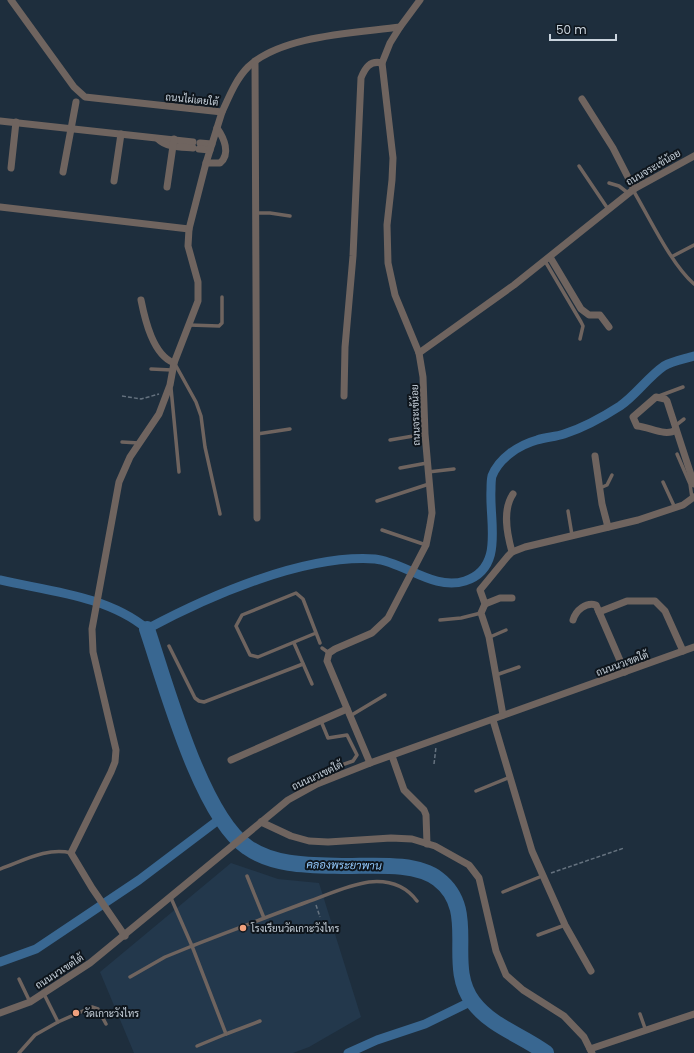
<svg xmlns="http://www.w3.org/2000/svg" width="694" height="1053" font-family="Poppins,Sarabun,sans-serif">
	<style>
		.built { fill: #23384c }
		.lines { fill: none; stroke-linecap: round; stroke-linejoin: round }
		.canal { stroke: #396791; stroke-width: 9 }
		.river { stroke: #396791; stroke-width: 16 }
		.path { stroke: #65727f; stroke-width: 1.5; stroke-dasharray: 4 2; stroke-linecap: butt }
		.lane { stroke: #6f645f; stroke-width: 3.5 }
		.street { stroke: #6f645f; stroke-width: 7 }
		.poi-dot { fill: #f1a17d; stroke: #0e151c; stroke-width: 1.5 }
		.labels { text-anchor: middle; stroke-width: 4; stroke-linejoin: round; paint-order: stroke }
		.street-label { font-size: 10px; fill: #c9d3dd; stroke: #0e151c }
		.poi-label { font-size: 10px; fill: #c9d3dd; stroke: #0e151c; text-anchor: start }
		.water-label { font-size: 11px; font-style: italic; fill: #92c8fb; stroke: #0e151c }
	</style>
	<rect width="100%" height="100%" fill="#1e2e3d"/>
	<polygon class="built" points="231,863 278,879 319,883 361,1017 309,1047 293,1053 134,1053 100,972"/>
	<g class="lines">
		<g class="canal">
			<path d="M0 580C48 591 108 596 147 629 209 596 304 554 375 559 404 562 434 591 465 581 505 568 489 522 491 490 491 485 491 480 492 476 499 458 519 445 537 440 546 437 555 437 564 434 583 428 603 417 620 406 636 395 648 377 664 366 673 361 685 359 694 356"/>
			<polyline points="0,962 36,949 139,880 221,818"/>
			<polyline points="348,1053 377,1040 425,1024 472,1001"/>
		</g>
		<path class="river" d="M147 629C165 682 201 816 247 847 275 867 314 865 347 866 373 866 416 862 438 879 480 911 444 964 473 1002 492 1027 522 1035 546 1053"/>
		<g class="path">
			<polyline points="122,396 141,399 159,394"/>
			<polyline points="434,764 436,747"/>
			<polyline points="551,873 624,848"/>
			<polyline points="316,905 320,917"/>
		</g>
		<g class="lane">
			<polyline points="579,166 608,209"/>
			<polyline points="609,183 619,186 628,193"/>
			<path d="M633 190C649 217 671 264 694 284"/>
			<polyline points="255,213 270,213 290,216"/>
			<polyline points="673,256 694,245"/>
			<polyline points="545,261 581,322 583,326 580,339"/>
			<polyline points="189,325 219,326 222,323 222,297"/>
			<polyline points="175,364 196,402 201,416 205,447 220,514"/>
			<polyline points="151,369 172,370"/>
			<polyline points="171,388 179,472"/>
			<polyline points="659,396 683,387"/>
			<polyline points="675,426 684,419"/>
			<polyline points="257,434 290,429"/>
			<polyline points="390,440 425,434"/>
			<polyline points="122,442 139,443"/>
			<polyline points="677,454 690,484 692,498"/>
			<polyline points="400,468 427,463"/>
			<polyline points="428,472 454,469"/>
			<polyline points="663,482 675,508"/>
			<polyline points="600,488 607,485 612,475"/>
			<polyline points="377,501 429,484"/>
			<polyline points="568,511 572,535"/>
			<polyline points="382,530 426,545"/>
			<polyline points="440,620 461,618 481,613"/>
			<polyline points="316,633 258,657 250,655 236,626 242,615 296,593 303,599 320,643"/>
			<polyline points="490,637 506,630"/>
			<polyline points="294,643 312,684"/>
			<polyline points="169,646 195,698 199,701 204,702 303,664"/>
			<polyline points="322,648 329,653"/>
			<polyline points="496,675 519,667"/>
			<polyline points="350,716 385,695"/>
			<polyline points="321,721 328,738 347,735 357,755 353,761 333,768"/>
			<polyline points="476,791 510,777"/>
			<path d="M0 869C23 861 47 847 71 853"/>
			<polyline points="247,876 264,918"/>
			<polyline points="503,892 542,876"/>
			<path d="M171 898 192 946C231 931 269 916 307 902 327 895 348 885 369 882 388 880 405 885 417 901"/>
			<polyline points="538,935 565,925"/>
			<polyline points="130,977 165,957 192,946 226,1034 260,1021"/>
			<polyline points="19,979 30,1002"/>
			<polyline points="44,994 58,1022 92,1007 98,1009 106,1024"/>
			<polyline points="640,1014 646,1031"/>
			<polyline points="197,1046 226,1034"/>
			<polyline points="19,1053 35,1035 58,1022"/>
		</g>
		<g class="street">
			<path d="M11 0 74 87 85 97 222 112C229 97 236 79 248 67 281 35 356 33 400 27L420 0"/>
			<polyline points="255,61 257,518"/>
			<polyline points="582,99 613,148 634,189"/>
			<polyline points="0,121 193,142"/>
			<path d="M158 139C167 148 182 147 193 148"/>
			<polyline points="200,143 212,144"/>
			<polyline points="199,149 210,150"/>
			<path d="M206 163H220C231 154 224 138 217 128"/>
			<polyline points="11,168 16,122"/>
			<polyline points="63,172 76,102"/>
			<polyline points="114,181 121,134"/>
			<polyline points="167,187 174,139"/>
			<polyline points="0,207 189,229"/>
			<polyline points="550,257 581,309 589,315 600,315 609,327"/>
			<path d="M141 300C145 320 153 355 174 363"/>
			<polyline points="419,353 514,285 634,189 694,156"/>
			<path d="M344 396 345 347 353 256 361 78C365 68 370 60 382 63"/>
			<path d="M676 430C665 437 650 427 637 426L633 417 656 397 665 399 667 401 694 484"/>
			<polyline points="595,456 602,504 608,527"/>
			<path d="M512 552C507 534 502 510 513 494"/>
			<polyline points="485,604 500,598 512,598"/>
			<polyline points="599,612 627,601 655,601 665,611 683,651"/>
			<path d="M573 620C576 610 586 602 596 605L625 672"/>
			<polyline points="503,715 489,637 481,613 485,604 480,590 508,556 512,552 525,547 638,520 683,505 694,497"/>
			<polyline points="493,720 532,851 565,925 591,971"/>
			<polyline points="392,756 404,790 424,810 426,815 427,844"/>
			<polyline points="231,760 347,709"/>
			<polyline points="370,763 327,661 329,653 335,649 372,633 388,618 426,545 430,525 432,513 425,434 423,377 419,353 395,295 388,263 387,225 392,180 393,158 382,63 390,43 400,27"/>
			<polyline points="261,822 291,836 309,841 328,842 391,838 412,839 435,846 469,865 479,878 496,951 506,975 523,990 564,1016 584,1037 592,1053"/>
			<polyline points="125,936 92,888 71,853 111,772 115,762 116,750 93,652 92,629 119,482 130,457 159,414 170,385 174,363 198,301 198,282 188,246 189,229 206,163 222,112"/>
			<polyline points="0,1013 30,1002 90,963 288,800 317,784 370,763 694,647"/>
			<polyline points="590,1049 694,1014"/>
		</g>
	</g>
	<g class="poi-dot">
		<circle cx="243" cy="928" r="4"/>
		<circle cx="76" cy="1013" r="4"/>
	</g>
	<g class="labels">
		<g class="street-label">
			<text transform="translate(192 99) rotate(6)" y="4">ถนนไผ่เตยใต้</text>
			<text transform="translate(653 167) rotate(-30)" y="4">ถนนจระเข้น้อย</text>
			<text transform="translate(415 415) rotate(-92)" y="4">ถนนจระเข้น้อย</text>
			<text transform="translate(622 663) rotate(-20)" y="4">ถนนนวเขตใต้</text>
			<text transform="translate(317 775) rotate(-25)" y="4">ถนนนวเขตใต้</text>
			<text transform="translate(59 971) rotate(-33)" y="4">ถนนนวเขตใต้</text>
		</g>
		<g class="poi-label">
			<text x="251" y="932">โรงเรียนวัดเกาะวังไทร</text>
			<text x="84" y="1017">วัดเกาะวังไทร</text>
		</g>
		<g class="water-label">
			<text transform="translate(344 865) rotate(1)" y="4">คลองพระยาพาน</text>
		</g>
	</g>
	<path d="M550 34v6h66v-6" fill="none" stroke="#c9d3dd" stroke-width="2"/>
	<text x="556" y="34" font-size="12" fill="#c9d3dd" stroke="#0e151c" stroke-width="3" paint-order="stroke">50 m</text>
</svg>
